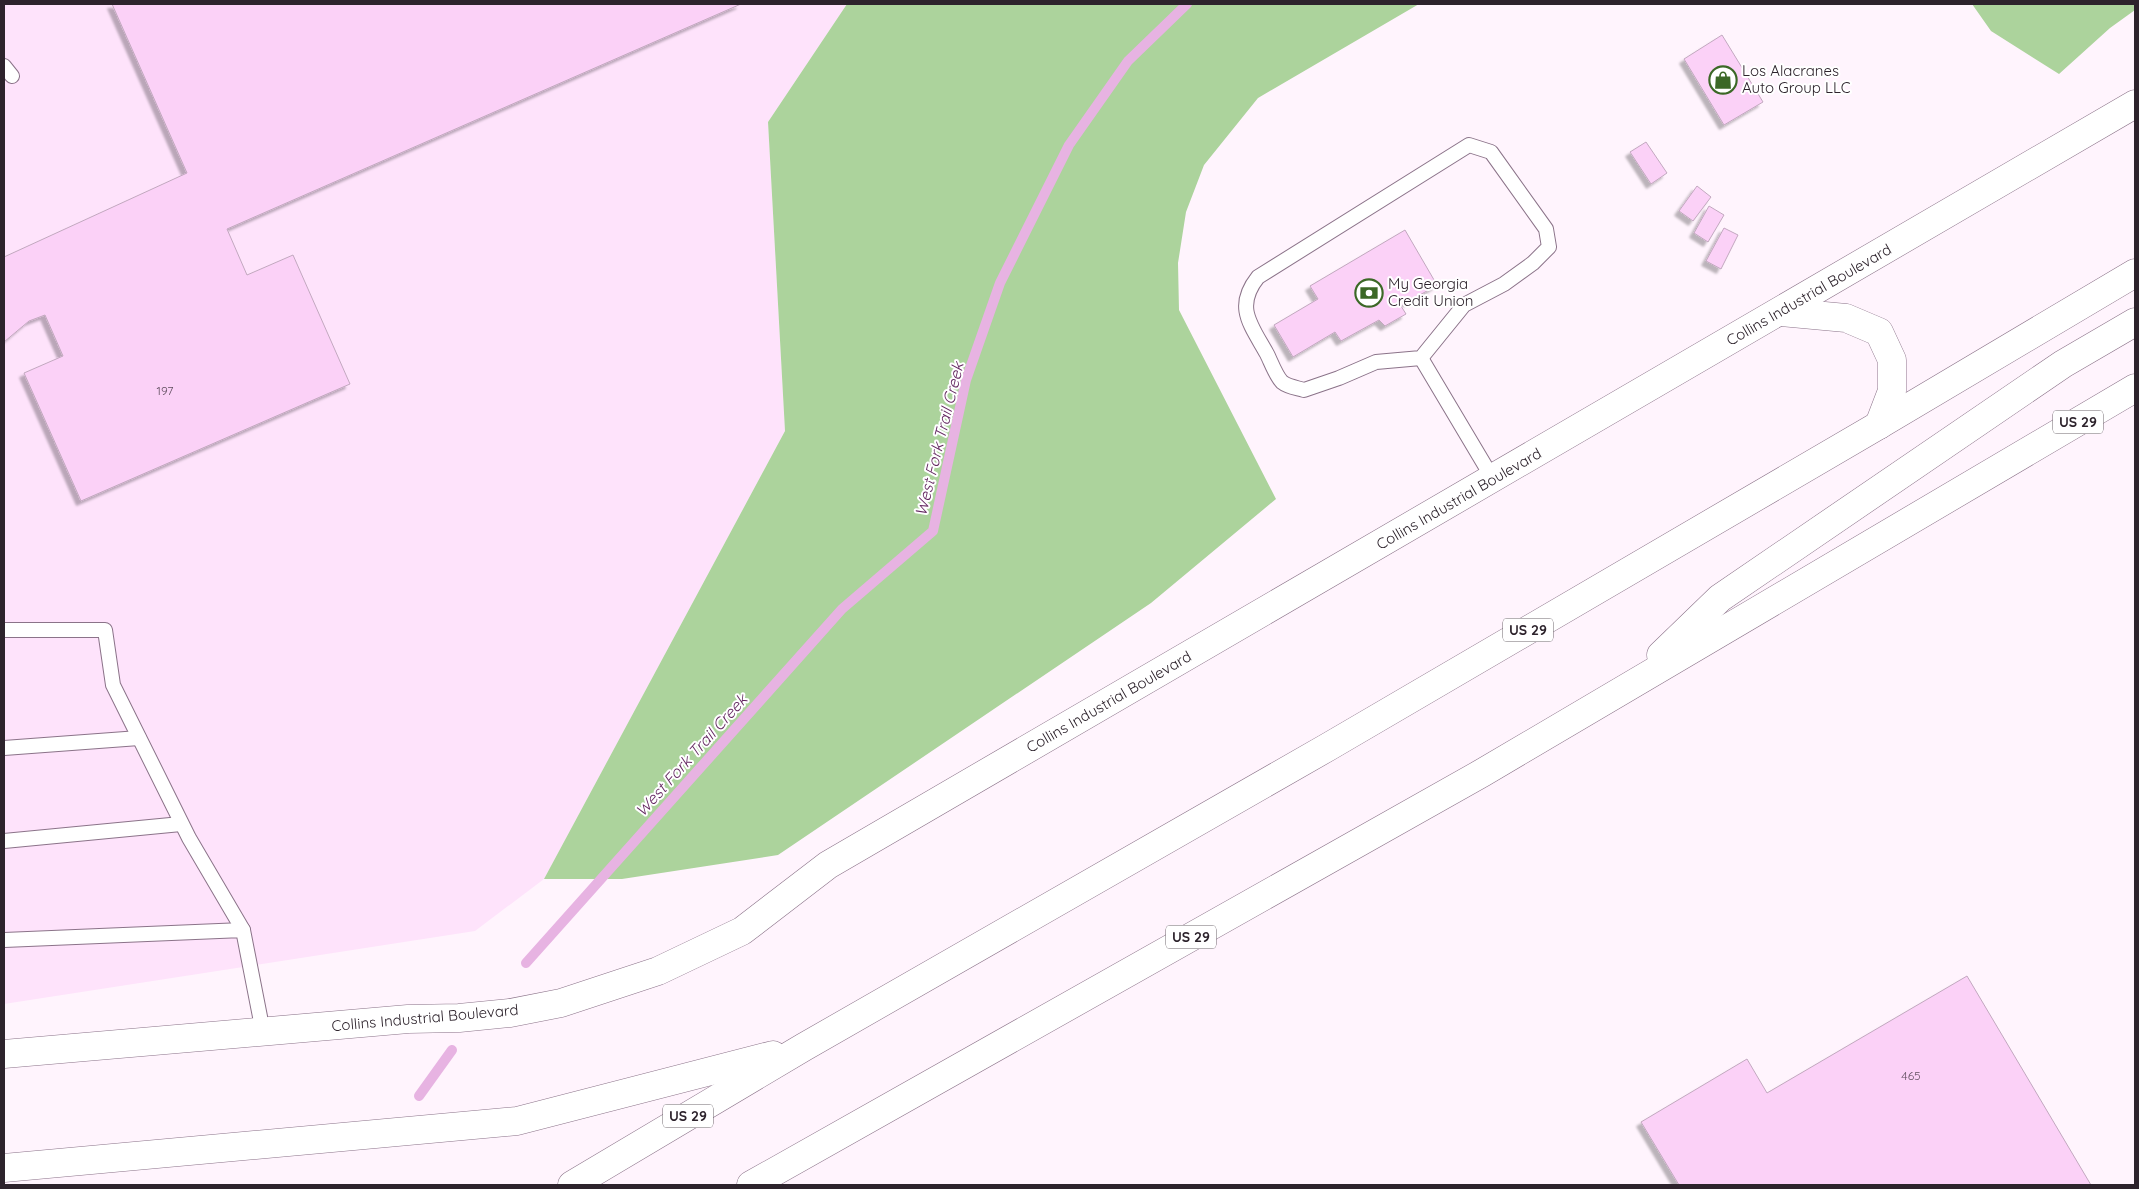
<svg xmlns="http://www.w3.org/2000/svg" width="2139" height="1189" font-family="Quicksand,sans-serif">
	<style>
		.built { fill: #fee3fb }
		.forest { fill: #acd39c }
		.lines { fill: none; stroke-linecap: round; stroke-linejoin: round }
		.stream { stroke: #e7b3e2; stroke-width: 10 }
		.building { fill: #fbd1f7; stroke: #c2a8bf; filter: url(#shadow) }
		.service-casing { stroke: #8b7389; stroke-width: 16 }
		.tertiary-casing { stroke: #8b7389; stroke-width: 29 }
		.motorway-casing { stroke: #8b7389; stroke-width: 29 }
		.service { stroke: #fff; stroke-width: 14 }
		.tertiary { stroke: #fff; stroke-width: 28 }
		.motorway { stroke: #fff; stroke-width: 28 }
		.labels { text-anchor: middle; stroke-width: 4; stroke-linejoin: round; paint-order: stroke }
		.number-label { font-size: 12px; fill: #604e5f }
		.shield { fill: #fff; stroke: #6c656b; stroke-width: 1 }
		.shield-label { font-size: 14px; font-weight: bold; fill: #2d232c }
		.poi-label { font-size: 15px; fill: #2d232c; stroke: #fff; text-anchor: start }
		.street-label { font-size: 15px; fill: #2d232c; stroke: #fff }
		.water-label { font-size: 16px; font-style: italic; fill: #642761; stroke: #fff }
	</style>
	<defs>
		<filter id="shadow"><feDropShadow dx="-4.5" dy="4.5" stdDeviation="1" flood-color="#0004"/></filter>
	</defs>
	<rect width="100%" height="100%" fill="#fff4fd"/>
	<polygon class="built" points="4,4 847,4 768,122 785,431 544,879 475,931 4,1004"/>
	<g class="forest">
		<polygon points="847,4 1419,4 1258,98 1204,165 1186,212 1178,263 1179,310 1276,499 1151,603 778,855 622,879 544,879 785,431 768,122"/>
		<polygon points="1972,4 2135,4 2135,10 2110,28 2059,74 1991,31"/>
	</g>
	<g class="lines">
		<g class="stream">
			<polyline points="526,963 842,609 933,531 966,380 1000,283 1069,145 1128,61 1187,4"/>
			<polyline points="419,1096 452,1050"/>
		</g>
	</g>
	<g class="building">
		<polygon points="112,4 741,4 227,229 247,275 293,255 350,384 81,501 24,373 63,356 45,315 29,321 4,342 4,257 187,173"/>
		<polygon points="1722,35 1763,102 1724,125 1684,59"/>
		<polygon points="1646,142 1667,173 1651,184 1630,152"/>
		<polygon points="1697,186 1711,197 1693,221 1679,211"/>
		<polygon points="1709,206 1724,215 1708,242 1694,233"/>
		<polygon points="1724,228 1738,235 1721,269 1706,261"/>
		<polygon points="1405,230 1437,285 1401,306 1406,314 1385,326 1379,320 1341,341 1335,332 1293,357 1274,325 1318,299 1310,286"/>
		<polygon points="1967,976 2091,1185 1679,1185 1641,1122 1747,1059 1767,1093"/>
	</g>
	<g class="lines">
		<g class="service-casing">
			<g id="service">
				<polyline points="4,66 12,76"/>
				<path d="M1469 145 1491 152 1546 229 1549 247 1533 263 1504 284 1464 305 1421 358 1376 362 1339 378 1304 390C1298 388 1288 387 1282 382 1276 376 1271 362 1267 354 1251 325 1234 307 1258 277Z"/>
				<polyline points="1421,358 1493,479"/>
				<polyline points="4,630 105,630 113,685 189,838 243,930"/>
				<polyline points="4,748 139,738"/>
				<polyline points="4,841 181,824"/>
				<polyline points="4,940 243,930 263,1032"/>
			</g>
		</g>
		<g class="tertiary-casing">
			<polyline id="tertiary" points="4,1054 408,1019 459,1018 510,1013 561,1003 658,971 742,931 828,865 2135,104"/>
		</g>
		<g class="motorway-casing">
			<g id="motorway">
				<polyline points="1781,312 1846,318 1879,332 1892,360 1892,391 1879,425"/>
				<polyline points="1661,655 1720,598 2063,364 2135,322"/>
				<polyline points="4,1168 517,1121 773,1055"/>
				<polyline points="572,1185 804,1047 1328,747 1879,425 2135,273"/>
				<polyline points="751,1185 1482,773 2135,388"/>
			</g>
		</g>
		<use href="#service" class="service"/>
		<use href="#tertiary" class="tertiary"/>
		<use href="#motorway" class="motorway"/>
	</g>
	<defs>
		<g id="shop-ring" transform="scale(1.4375)"><circle r="9.5" fill="#fff" stroke="#3b6826" stroke-width="1.5"/><path d="M-5-2.5h2.3a2.7 3.5 0 0 1 5.4 0H5L5.5 6h-11ZM-1.5-2.5h3a1.5 2.3 0 0 0-3 0Z" fill="#3b6826"/></g>
		<g id="bank-ring" transform="scale(1.4375)"><circle r="9.5" fill="#fff" stroke="#3b6826" stroke-width="1.5"/><path d="M-6-4H6V4H-6ZM0-2.3a2.3 2.3 0 1 0 0 4.6a2.3 2.3 0 1 0 0-4.6Z" fill="#3b6826"/></g>
	</defs>
	<g fill-rule="evenodd">
		<use href="#shop-ring" x="1723" y="80"/>
		<use href="#bank-ring" x="1369" y="293"/>
	</g>
	<g class="labels">
		<g class="number-label">
			<text x="165" y="395">197</text>
			<text x="1911" y="1080">465</text>
		</g>
		<g class="shield">
			<rect x="2053" y="410.5" width="50" height="23" rx="4"/>
			<rect x="1503" y="618.5" width="50" height="23" rx="4"/>
			<rect x="1166" y="925.5" width="50" height="23" rx="4"/>
			<rect x="663" y="1104.5" width="50" height="23" rx="4"/>
		</g>
		<g class="shield-label">
			<text x="2078" y="427">US 29</text>
			<text x="1528" y="635">US 29</text>
			<text x="1191" y="942">US 29</text>
			<text x="688" y="1121">US 29</text>
		</g>
		<g class="poi-label">
			<text x="1742" y="76">Los Alacranes<tspan x="1742" dy="17">Auto Group LLC</tspan></text>
			<text x="1388" y="289">My Georgia<tspan x="1388" dy="17">Credit Union</tspan></text>
		</g>
		<g class="street-label">
			<text transform="translate(1809 295) rotate(-30)" y="5">Collins Industrial Boulevard</text>
			<text transform="translate(1459 499) rotate(-30)" y="5">Collins Industrial Boulevard</text>
			<text transform="translate(1109 702) rotate(-30)" y="5">Collins Industrial Boulevard</text>
			<text transform="translate(425 1018) rotate(-5)" y="5">Collins Industrial Boulevard</text>
		</g>
		<g class="water-label">
			<text transform="translate(939 439) rotate(-76)" y="6">West Fork Trail Creek</text>
			<text transform="translate(691 755) rotate(-48)" y="6">West Fork Trail Creek</text>
		</g>
	</g>
	<rect width="2139" height="1189" fill="none" stroke="#2d232c" stroke-width="10"/>
</svg>
